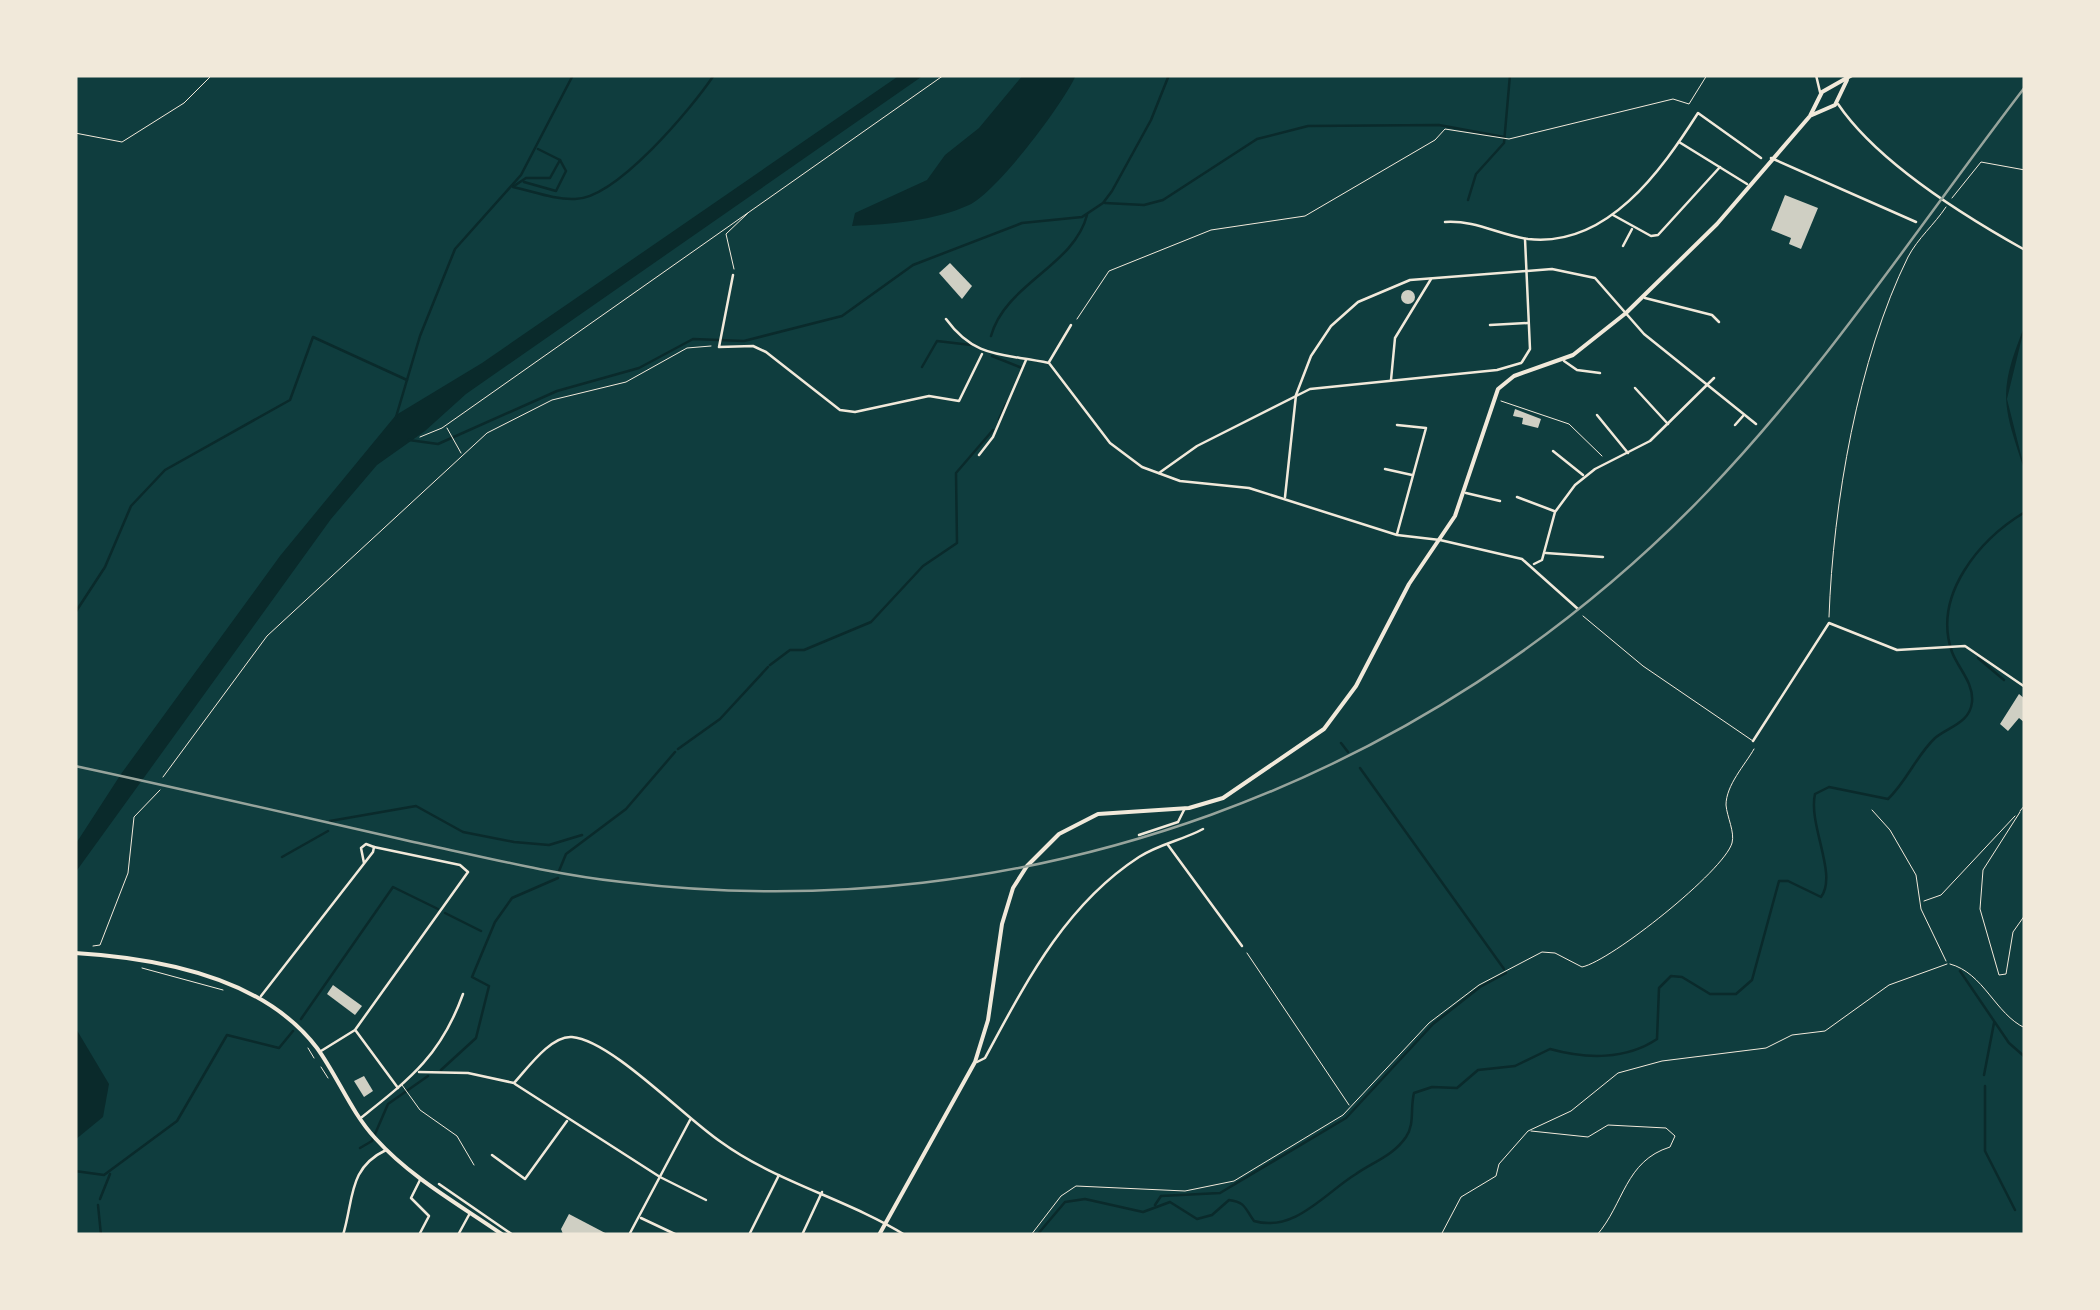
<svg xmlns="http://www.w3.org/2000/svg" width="2100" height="1310" font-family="'Noto Sans',sans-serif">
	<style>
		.water { fill: #0a2a2b }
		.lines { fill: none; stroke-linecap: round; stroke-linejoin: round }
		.stream { stroke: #0a2a2b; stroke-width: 2.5 }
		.building { fill: #cfcfc3 }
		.path { stroke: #f1e9da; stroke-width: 1 }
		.service { stroke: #f1e9da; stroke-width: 1 }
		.minor { stroke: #f1e9da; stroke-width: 2.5 }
		.tertiary { stroke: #f1e9da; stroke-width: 2.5 }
		.secondary { stroke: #f1e9da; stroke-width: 4 }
		.rail { stroke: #97a49c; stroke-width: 2.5 }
	</style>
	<rect width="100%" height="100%" fill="#0f3d3e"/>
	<g class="water">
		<polygon points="900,75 924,75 466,394 425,431 377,465 331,519 75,873 75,845 121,774 280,556 396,415 482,363"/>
		<path d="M1023 75H1076C1064 103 996 193 969 205 934 221 891 224 852 226L855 213 927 180 945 155 979 128Z"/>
		<path d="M2025 325 2007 399 2025 471C2002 403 1998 392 2025 325Z"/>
		<polygon points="75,1027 109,1084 103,1117 75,1140"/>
	</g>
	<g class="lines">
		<g class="stream">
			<polyline points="524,182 556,191 566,171 560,160"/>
			<polyline points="514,186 526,178 550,178 560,160 538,149"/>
			<path d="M513 187C532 191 555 200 575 199 616 199 692 108 714 75"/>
			<polyline points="1468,200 1476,174 1504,143 1510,75"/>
			<polyline points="1105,203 1144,205 1163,200 1257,139 1308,126 1439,125 1504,137"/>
			<path d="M991 336C1005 284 1074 266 1087 215"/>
			<polyline points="992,356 1022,368"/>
			<polyline points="922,367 937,341 971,345"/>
			<polyline points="396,417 420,336 455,249 521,175 573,75"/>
			<polyline points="999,419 1006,404"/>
			<polyline points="409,440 438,444 557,391 639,368 693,339 744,341 842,316 913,265 1022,223 1082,217 1103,203 1112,191 1151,120 1169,75"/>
			<polyline points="75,613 105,567 131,506 165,470 290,400 313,337 407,380"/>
			<polyline points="1978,658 2004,680"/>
			<polyline points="770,665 790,650 804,650 871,622 923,566 957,543 956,473 993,430"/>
			<polyline points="1341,743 1348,752"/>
			<polyline points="678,749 720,719 768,667"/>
			<polyline points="1360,768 1504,969"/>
			<polyline points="330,821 416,806 463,832 514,842 549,845 582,835"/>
			<polyline points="282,857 328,831"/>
			<polyline points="559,871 566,854 626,809 675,752"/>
			<polyline points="445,913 481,931"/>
			<polyline points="1960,971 2009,1043 2025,1057"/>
			<polyline points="301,1019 393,887 438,909"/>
			<polyline points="441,1070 476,1038 489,986 472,977 495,922 512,898 558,878"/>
			<polyline points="1984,1075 1994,1023"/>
			<polyline points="1985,1086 1985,1151 2015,1210"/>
			<polyline points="360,1148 372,1141 388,1104 428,1076"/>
			<polyline points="75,1171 104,1175 177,1121 227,1035 279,1048 293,1031"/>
			<polyline points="100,1199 110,1174"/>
			<polyline points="98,1205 101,1235"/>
			<polyline points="1155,1205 1161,1196 1220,1193 1346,1118 1433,1024 1480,987 1506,973"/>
			<path d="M1037 1235 1065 1202 1085 1199 1143 1212 1170 1202 1197 1219 1212 1215 1229 1200C1246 1202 1245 1209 1254 1221 1295 1233 1326 1192 1356 1174 1373 1162 1393 1156 1406 1137 1415 1124 1410 1108 1414 1093L1432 1087 1457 1088 1478 1070 1515 1066 1550 1049C1586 1059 1626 1060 1657 1039L1659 988 1671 976 1682 977 1710 994H1736L1752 980 1779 881H1788L1821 897C1838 875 1808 825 1815 794L1829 787 1888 799C1907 781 1916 756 1935 738 1948 727 1970 723 1972 702 1974 683 1958 668 1952 652 1932 595 1980 539 2025 512"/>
		</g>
	</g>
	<g class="building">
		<polygon points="1785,195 1818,208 1801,249 1789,244 1791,238 1771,230"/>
		<polygon points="950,263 972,286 962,299 939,273"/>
		<circle cx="1408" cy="297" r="7"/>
		<polygon points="1515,409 1541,419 1538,428 1522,424 1523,418 1513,416"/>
		<polygon points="2019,694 2025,699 2025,723 2019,718 2008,731 2000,724"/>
		<polygon points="333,985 362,1006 355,1015 327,994"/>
		<polygon points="364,1076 373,1091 364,1097 354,1081"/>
		<polygon points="569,1214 609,1235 563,1234 561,1229"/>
	</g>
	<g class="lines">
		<g class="path">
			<polyline points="75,133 122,142 184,103 212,75"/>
			<polyline points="1952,198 1981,162 2025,170"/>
			<polyline points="734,269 726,234 748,213"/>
			<polyline points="1077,319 1109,271 1211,230 1305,216 1435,140 1445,129 1509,139 1673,99 1689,104 1707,75"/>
			<polyline points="1501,401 1569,424 1602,456"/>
			<polyline points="447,428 461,453"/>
			<polyline points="420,437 442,428 944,75"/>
			<path d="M1829 617C1833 504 1858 358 1908 257 1918 238 1934 225 1946 207"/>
			<polyline points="163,777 267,636 487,433 552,400 626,382 687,348 711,346"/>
			<polyline points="1872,810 1890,830 1916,875 1921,909 1946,961"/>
			<polyline points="2020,811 2025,805"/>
			<polyline points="2020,812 1983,870 1980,909 1999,975 2006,974 2013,932 2025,915"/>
			<polyline points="1924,901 1941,895 2015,816"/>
			<polyline points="93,946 100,945 128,873 134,817 160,790"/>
			<polyline points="1247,953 1349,1105"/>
			<path d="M1950 964C1984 973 1995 1014 2025 1028"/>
			<polyline points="142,968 223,990"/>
			<polyline points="308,1048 314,1058"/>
			<polyline points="321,1067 328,1078"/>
			<path d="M1531 1131 1588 1137 1608 1125 1666 1128 1675 1136 1670 1147C1625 1161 1624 1204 1597 1235"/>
			<path d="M1031 1235 1061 1196 1076 1186 1185 1191 1234 1181 1343 1115 1429 1023 1479 985 1542 952 1555 953 1582 967C1611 961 1724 871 1732 843 1735 832 1727 817 1726 805 1726 785 1745 765 1754 749"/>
			<polyline points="1441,1235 1461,1197 1496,1176 1499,1164 1528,1131 1571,1111 1618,1073 1662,1061 1766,1048 1792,1035 1825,1031 1889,985 1947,964"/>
		</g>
		<g class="service">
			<polyline points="1583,616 1643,666 1753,741"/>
			<polyline points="402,1085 420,1110 457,1136 474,1165"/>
		</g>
		<g class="minor">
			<polyline points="1816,75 1820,92"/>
			<polyline points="1679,142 1747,184"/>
			<polyline points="1771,158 1916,222"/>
			<polyline points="1613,215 1651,236 1658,235 1720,167"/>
			<path d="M1445 222C1476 220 1499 235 1528 239 1607 248 1661 171 1698 113L1761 158"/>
			<polyline points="1623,246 1632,229"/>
			<polyline points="733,275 719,347 753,346 766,352 840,410 855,412 929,396 959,401 982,354"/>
			<polyline points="1645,298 1712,315 1719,322"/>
			<path d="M946 319C976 360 1004 353 1049 363L1110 443 1142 467 1180 481 1249 488 1397 535 1440 540 1522 559 1578 609"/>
			<polyline points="1490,325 1528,323"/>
			<polyline points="1564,361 1577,370 1600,373"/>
			<polyline points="1049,362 1071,325"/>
			<polyline points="1522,362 1530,349 1525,239"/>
			<polyline points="1391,380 1395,338 1431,279"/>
			<polyline points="1635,388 1668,424"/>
			<polyline points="1597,415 1628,453"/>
			<polyline points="1735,425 1743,416"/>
			<polyline points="1553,451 1583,475"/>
			<polyline points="979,455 993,437 1026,360"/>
			<polyline points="1385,469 1412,475"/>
			<polyline points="1159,473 1197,446 1310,389 1497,370 1521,363"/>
			<polyline points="1466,493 1500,501"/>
			<polyline points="1285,497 1296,395 1311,356 1331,326 1358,302 1410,280 1552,269 1595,278 1644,334 1756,424"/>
			<polyline points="1517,497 1554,511"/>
			<polyline points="1397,534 1426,428 1397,425"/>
			<polyline points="1546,553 1603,557"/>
			<polyline points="1534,564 1542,560 1555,512 1575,485 1595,469 1650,441 1714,378"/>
			<polyline points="1753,741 1829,623 1897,650 1965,646 2025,687"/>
			<polyline points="1139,835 1178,822 1185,808"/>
			<polyline points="1168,845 1242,946"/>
			<polyline points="261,996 373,852 374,847 366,844 361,848 364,863"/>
			<polyline points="356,1031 398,1088"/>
			<polyline points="321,1051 355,1030 468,872 460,865 374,847"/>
			<path d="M977 1062 985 1058C1026 982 1065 905 1139 857 1159 844 1183 840 1203 829"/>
			<path d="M419 1072 468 1073 514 1083C527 1069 551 1035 572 1037 611 1040 685 1118 721 1142 776 1182 847 1199 905 1235"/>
			<polyline points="515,1084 660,1177 706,1200"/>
			<path d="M362 1117C411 1078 441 1055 463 994"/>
			<polyline points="492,1155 525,1179 567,1121"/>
			<polyline points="439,1184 513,1235"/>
			<polyline points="641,1218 677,1235"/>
			<path d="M343 1235C354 1199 348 1168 386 1150"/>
			<polyline points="419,1235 429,1216 411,1198 420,1180"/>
			<polyline points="458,1235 470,1213"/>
			<polyline points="629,1235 690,1120"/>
			<polyline points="749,1235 779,1175"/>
			<polyline points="802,1235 822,1192"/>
		</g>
		<path class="tertiary" d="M1838 104C1878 163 1964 216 2025 250"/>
		<g class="secondary">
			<polyline points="1812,115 1835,105 1847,80"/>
			<path d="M75 953C159 958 264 978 317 1048 338 1077 351 1112 375 1138 411 1178 460 1205 503 1235"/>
			<polyline points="879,1235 975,1062 988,1020 1002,924 1013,888 1027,866 1059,834 1098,814 1189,808 1223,798 1324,729 1356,686 1409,584 1455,516 1498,389 1514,376 1573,355 1626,313 1717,224 1810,116 1822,92 1852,75"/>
		</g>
		<path class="rail" d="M75 766C187 790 298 816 409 841 480 856 550 874 622 882 1026 931 1427 784 1708 491 1826 368 1922 221 2025 87"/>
	</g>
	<rect width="2100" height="1310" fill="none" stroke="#f1e9da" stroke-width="155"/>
</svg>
